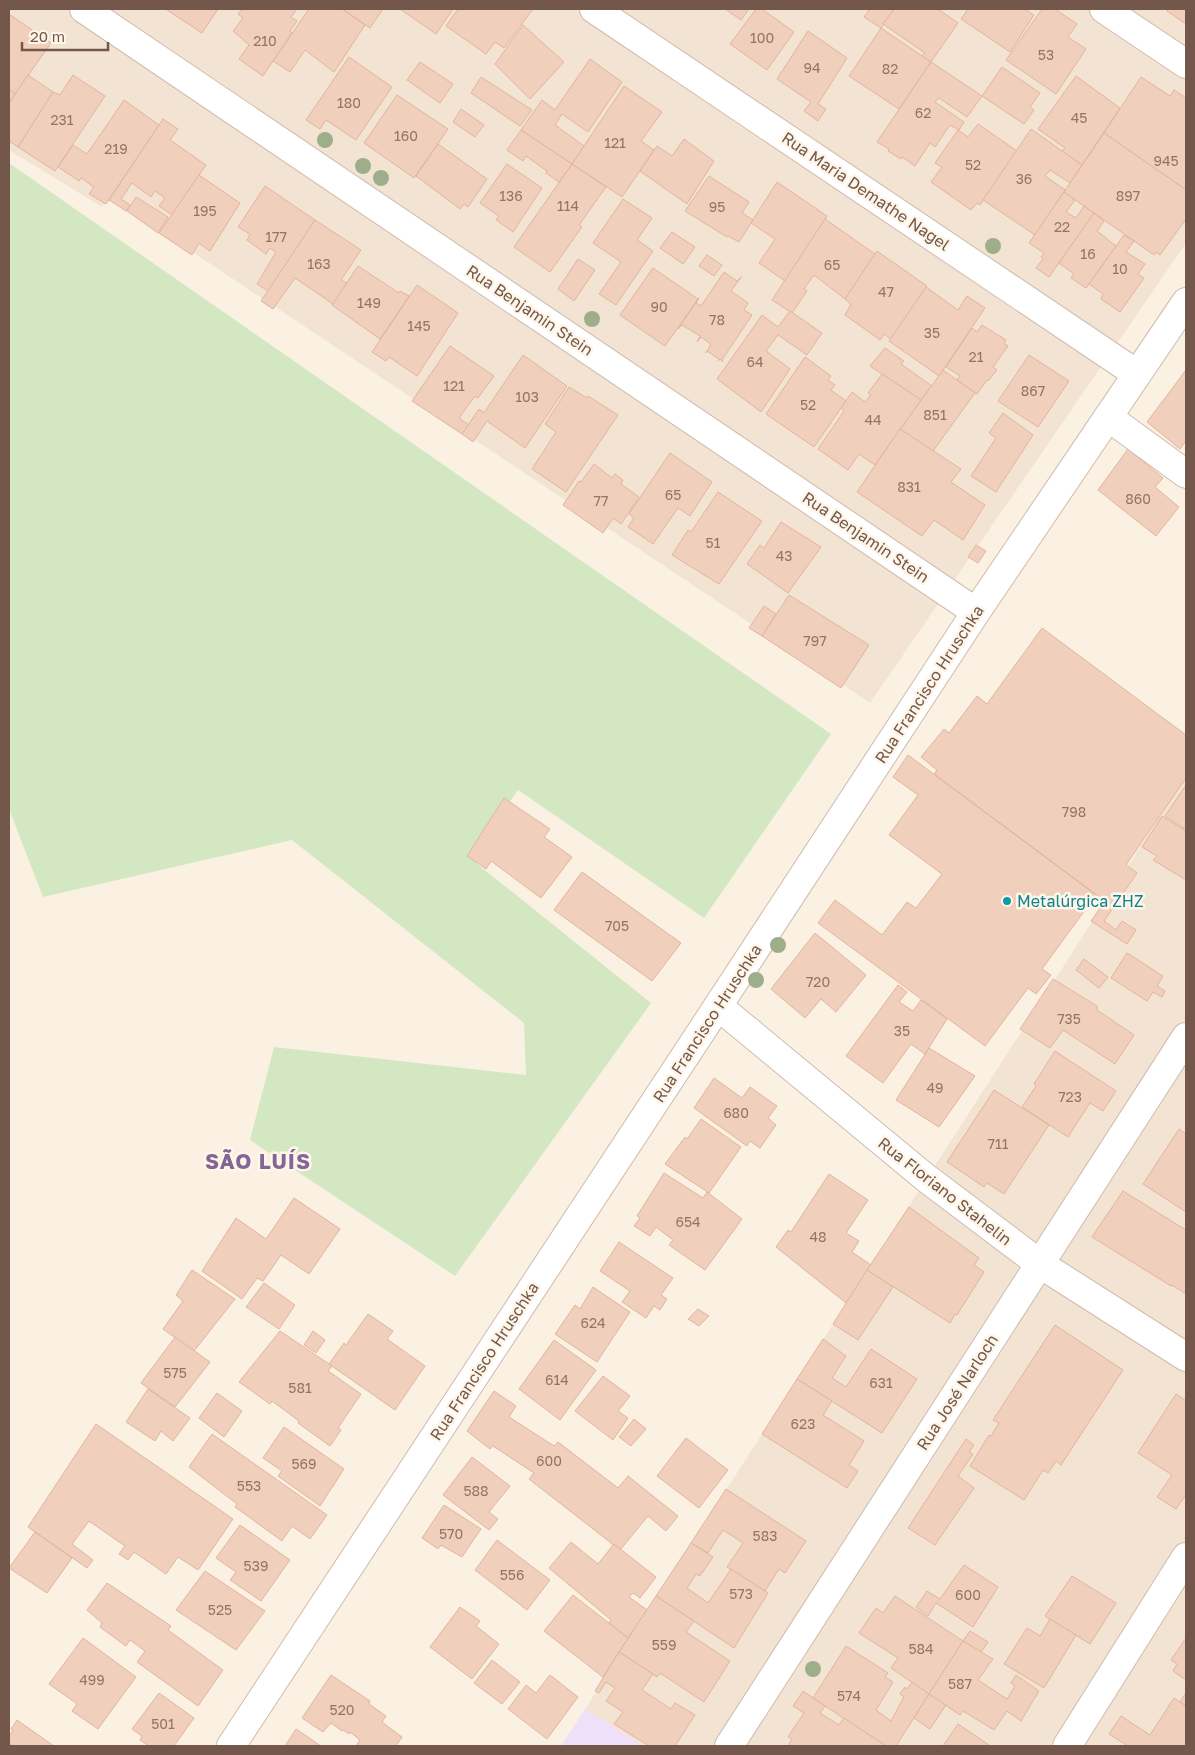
<svg xmlns="http://www.w3.org/2000/svg" width="1195" height="1755" font-family="'Golos Text',sans-serif">
	<style>
		.residential { fill: #f3e3d2 }
		.education { fill: #eee0f8 }
		.green { fill: #d3e8c2 }
		.building { fill: #f0cfbc; stroke: #e2b59d }
		.lines { fill: none; stroke-linecap: round; stroke-linejoin: round }
		.minor-casing { stroke: #cfbbad; stroke-width: 30 }
		.secondary-casing { stroke: #d1baaa; stroke-width: 30 }
		.minor { stroke: #fff; stroke-width: 28 }
		.secondary { stroke: #fff; stroke-width: 28 }
		.tree { fill: #9fae8a }
		.culture-dot { fill: #0f9aa8; stroke: #fef6e9; stroke-width: 2 }
		.labels { text-anchor: middle; stroke-width: 5; stroke-linejoin: round; paint-order: stroke }
		.number-label { font-size: 14px; fill: #927566 }
		.street-label { font-size: 16px; fill: #73574a; stroke: #fef6e9 }
		.culture-label { font-size: 16px; fill: #0d838f; stroke: #fef6e9; text-anchor: start }
		.district-label { font-size: 21px; font-weight: bold; letter-spacing: 1px; fill: #846696; stroke: #fef6e9 }
	</style>
	<rect width="100%" height="100%" fill="#fbf1e3"/>
	<g class="residential">
		<polygon points="9,9 1186,9 1186,243 870,703 110,197 102,207 9,150"/>
		<polygon points="1186,776 1186,1746 643,1746 585,1709"/>
	</g>
	<polygon class="education" points="585,1709 643,1746 561,1746"/>
	<polygon class="green" points="9,163 831,734 704,918 518,790 471,859 651,1003 455,1276 250,1140 274,1047 526,1075 524,1023 292,840 43,897 9,809"/>
	<g class="building">
		<polygon points="168,9 218,9 202,33 167,10"/>
		<polygon points="242,9 297,9 291,17 297,21 290,31 292,33 263,76 239,59 249,45 233,31 243,18 238,14"/>
		<polygon points="309,9 342,9 365,25 334,72 305,50 290,72 273,61"/>
		<polygon points="345,9 383,9 370,28 344,10"/>
		<polygon points="400,9 453,9 436,34"/>
		<polygon points="458,9 533,9 504,48 495,42 486,54 446,26"/>
		<polygon points="725,9 749,9 741,20"/>
		<polygon points="756,9 762,9 794,32 767,70 730,44"/>
		<polygon points="870,9 894,9 881,28 864,17"/>
		<polygon points="894,9 938,9 958,23 931,62 922,56 925,53 883,24"/>
		<polygon points="968,9 1024,9 1034,15 1010,52 961,19"/>
		<polygon points="1042,9 1055,9 1077,24 1068,37 1086,49 1056,94 1006,60"/>
		<polygon points="1169,9 1186,9 1186,24 1167,11"/>
		<polygon points="9,14 51,43 15,94 9,89"/>
		<polygon points="523,25 564,62 530,99 495,64"/>
		<polygon points="881,28 931,62 899,109 849,76"/>
		<polygon points="808,31 847,58 818,104 826,109 818,121 804,111 811,102 777,79"/>
		<polygon points="349,57 392,87 356,140 326,120 320,129 306,120"/>
		<polygon points="590,59 622,82 588,132 562,114 555,125 584,146 572,164 521,130 542,100 555,110"/>
		<polygon points="420,62 453,84 440,103 407,80"/>
		<polygon points="931,62 982,96 967,117 939,98 935,102 964,122 959,130 950,125 935,147 930,143 915,166 902,157 901,159 888,151 889,149 877,142"/>
		<polygon points="1002,67 1040,93 1030,107 1034,110 1024,124 982,96"/>
		<polygon points="28,75 53,92 18,147 9,141 9,103"/>
		<polygon points="73,75 105,96 55,171 18,147 53,92 60,95"/>
		<polygon points="1076,76 1120,108 1082,165 1062,151 1065,148 1038,129"/>
		<polygon points="481,77 532,110 520,126 471,93"/>
		<polygon points="1141,77 1170,96 1174,90 1186,98 1186,190 1104,133"/>
		<polygon points="624,86 662,112 641,141 654,150 622,197 572,164"/>
		<polygon points="9,89 15,94 9,103"/>
		<polygon points="397,95 448,129 414,178 364,143"/>
		<polygon points="124,100 159,125 106,204 89,194 94,187 81,178 79,181 58,167 73,145 87,154"/>
		<polygon points="461,109 484,125 475,137 453,122"/>
		<polygon points="163,119 178,129 170,140 206,165 172,215 159,206 165,198 155,191 151,197 132,183 121,199 130,205 126,211 109,200"/>
		<polygon points="978,124 1017,151 980,205 977,203 971,210 931,182 942,167 935,163 958,130 968,137"/>
		<polygon points="1031,129 1082,165 1070,183 1050,170 1045,176 1065,190 1035,235 983,200"/>
		<polygon points="521,130 572,164 559,182 546,173 547,171 526,156 523,161 507,150"/>
		<polygon points="1104,133 1186,190 1186,219 1160,255 1156,252 1154,255 1064,192"/>
		<polygon points="684,139 714,161 687,204 640,171 657,146 672,156"/>
		<polygon points="438,144 487,179 468,207 464,204 460,209 416,176"/>
		<polygon points="507,164 542,188 513,232 496,220 499,216 480,203"/>
		<polygon points="572,164 606,187 579,225 582,227 550,272 514,247"/>
		<polygon points="199,175 240,203 210,251 199,243 192,255 159,233"/>
		<polygon points="709,176 749,202 742,213 753,220 739,242 728,236 727,237 685,211"/>
		<polygon points="777,182 827,216 785,281 759,263 775,239 751,223"/>
		<polygon points="265,186 315,220 268,291 257,284 276,252 270,248 266,254 247,240 250,234 238,227"/>
		<polygon points="1064,192 1075,200 1066,212 1076,218 1084,206 1094,213 1049,277 1036,268 1043,259 1041,257 1044,253 1029,243"/>
		<polygon points="136,197 168,217 158,233 127,211"/>
		<polygon points="623,199 652,218 637,240 653,251 616,305 599,294 621,262 593,243"/>
		<polygon points="1094,213 1104,221 1097,231 1116,246 1086,288 1071,278 1074,274 1059,263"/>
		<polygon points="825,219 875,254 845,299 814,275 804,289 807,291 792,313 772,300"/>
		<polygon points="315,220 361,250 341,280 347,283 333,304 295,278 273,309 261,301"/>
		<polygon points="672,232 695,247 683,264 660,248"/>
		<polygon points="1124,235 1134,241 1126,252 1145,264 1138,274 1144,278 1120,312 1101,299 1103,294 1089,284"/>
		<polygon points="877,251 927,286 891,339 884,334 880,340 845,315 851,304 845,299"/>
		<polygon points="707,255 722,265 714,276 699,266"/>
		<polygon points="578,259 595,270 574,301 558,289"/>
		<polygon points="358,266 399,293 400,291 409,296 380,339 332,305"/>
		<polygon points="653,268 698,299 665,346 620,315"/>
		<polygon points="724,272 737,281 742,276 731,291 748,303 744,310 752,315 722,360 723,362 720,359 718,361 719,359 707,351 706,353 711,344 701,337 697,342 700,336 682,325 678,329 699,298 696,303 701,306"/>
		<polygon points="417,285 458,313 417,376 389,357 386,361 372,352"/>
		<polygon points="926,287 958,310 967,296 985,308 939,376 889,341"/>
		<polygon points="790,311 822,333 807,355 778,335 766,351 790,369 761,412 717,379 762,315 778,327"/>
		<polygon points="982,325 1006,340 1004,344 1008,346 993,367 997,370 988,381 987,380 977,394 957,380 960,376 946,367 972,328 977,332"/>
		<polygon points="450,346 494,376 478,398 475,396 459,418 469,425 462,434 412,401"/>
		<polygon points="885,348 904,361 901,364 932,386 921,400 870,366"/>
		<polygon points="523,355 567,386 525,448 487,421 473,442 462,434 479,409 484,413"/>
		<polygon points="1029,355 1069,381 1038,427 998,401"/>
		<polygon points="805,357 831,376 828,380 835,385 831,390 846,401 814,447 766,414"/>
		<polygon points="943,370 975,393 933,451 900,429"/>
		<polygon points="1186,370 1186,441 1180,449 1147,422"/>
		<polygon points="882,374 921,400 875,465 859,454 848,470 818,449 844,411 841,408 852,392 865,402 871,395 868,393"/>
		<polygon points="569,387 587,398 588,396 618,415 566,492 532,469 556,432 545,424"/>
		<polygon points="1003,413 1033,435 996,492 971,476 996,438 989,433"/>
		<polygon points="900,429 961,469 951,482 985,505 963,540 934,520 922,536 857,492"/>
		<polygon points="1128,449 1163,478 1155,487 1179,507 1156,536 1098,490"/>
		<polygon points="670,453 712,482 690,516 678,508 653,544 628,527 634,518 629,514"/>
		<polygon points="594,464 612,478 615,474 623,480 621,484 639,497 621,524 613,518 603,533 563,505 579,481 581,482"/>
		<polygon points="718,492 762,521 719,584 672,555 688,530 691,532"/>
		<polygon points="781,522 821,547 788,593 747,564 760,545 764,548"/>
		<polygon points="976,545 986,551 978,563 968,557"/>
		<polygon points="789,595 869,645 841,688 762,636"/>
		<polygon points="764,606 776,614 762,636 749,628"/>
		<polygon points="1042,628 1186,735 1186,778 1126,865 1137,873 1104,921 1116,930 1122,921 1136,930 1127,944 1091,921 1105,901 934,774 937,770 921,757 944,729 949,733 977,696 987,704"/>
		<polygon points="908,755 1096,895 1042,969 1051,975 1036,994 1028,988 985,1046 818,923 835,900 882,935 907,902 916,908 942,874 889,835 918,795 893,777"/>
		<polygon points="1186,785 1186,830 1165,816"/>
		<polygon points="504,798 550,829 544,837 572,857 541,898 491,861 486,869 467,856"/>
		<polygon points="1162,816 1186,831 1186,880 1153,860 1157,856 1142,847"/>
		<polygon points="582,872 681,943 652,981 554,910"/>
		<polygon points="815,933 866,975 836,1012 821,999 805,1018 771,989"/>
		<polygon points="1127,953 1163,976 1157,986 1165,991 1162,997 1153,992 1147,1001 1111,978"/>
		<polygon points="1084,959 1108,977 1099,988 1076,970"/>
		<polygon points="1053,979 1097,1006 1097,1010 1134,1035 1115,1064 1063,1030 1050,1048 1020,1029"/>
		<polygon points="898,985 907,992 899,1002 913,1011 921,1000 947,1019 925,1054 911,1044 883,1083 846,1056"/>
		<polygon points="929,1048 975,1076 939,1127 896,1100"/>
		<polygon points="1055,1051 1116,1091 1103,1111 1090,1103 1068,1137 1022,1107 1036,1086 1034,1084"/>
		<polygon points="714,1078 742,1098 750,1087 777,1106 768,1118 776,1125 760,1148 750,1141 747,1146 694,1108"/>
		<polygon points="994,1090 1049,1125 1004,1194 987,1183 984,1187 947,1162"/>
		<polygon points="701,1119 741,1147 709,1193 665,1164 685,1137 687,1139"/>
		<polygon points="1179,1129 1186,1134 1186,1212 1143,1184"/>
		<polygon points="664,1173 703,1198 707,1192 742,1219 705,1270 669,1245 673,1240 656,1227 650,1236 634,1226 640,1218 637,1216"/>
		<polygon points="829,1174 868,1200 846,1233 859,1241 852,1252 871,1265 846,1303 776,1247 788,1230 791,1232"/>
		<polygon points="1123,1191 1186,1230 1186,1294 1172,1285 1171,1286 1092,1237"/>
		<polygon points="294,1198 340,1229 309,1274 281,1255 263,1281 257,1278 242,1299 202,1271 236,1218 266,1239"/>
		<polygon points="909,1207 979,1258 974,1265 984,1272 957,1315 955,1314 950,1323 867,1270"/>
		<polygon points="619,1242 673,1278 661,1295 667,1299 660,1310 654,1306 646,1318 622,1302 630,1291 600,1271"/>
		<polygon points="192,1270 235,1299 194,1351 163,1329 183,1301 176,1295"/>
		<polygon points="867,1270 893,1287 858,1340 833,1324"/>
		<polygon points="264,1283 295,1305 279,1329 246,1307"/>
		<polygon points="593,1287 630,1312 597,1362 555,1334 575,1305 580,1309"/>
		<polygon points="698,1309 709,1316 699,1326 688,1319"/>
		<polygon points="368,1314 393,1331 387,1339 425,1366 395,1410 329,1364 344,1343 346,1345"/>
		<polygon points="1055,1325 1123,1370 1061,1465 1056,1461 1048,1473 1043,1470 1024,1500 970,1466 989,1435 991,1436 999,1423 993,1420"/>
		<polygon points="280,1331 332,1366 328,1371 361,1394 338,1428 341,1430 330,1446 298,1423 299,1421 272,1401 270,1404 239,1382"/>
		<polygon points="313,1331 325,1340 316,1353 304,1345"/>
		<polygon points="175,1337 210,1362 175,1407 141,1383"/>
		<polygon points="823,1339 846,1356 832,1378 846,1387 871,1349 917,1379 882,1433 797,1379"/>
		<polygon points="554,1340 596,1370 560,1420 519,1389"/>
		<polygon points="603,1376 630,1396 618,1411 628,1418 613,1440 575,1411"/>
		<polygon points="797,1379 832,1401 823,1415 864,1441 849,1465 858,1471 847,1488 762,1434"/>
		<polygon points="148,1389 190,1418 173,1441 161,1431 155,1441 126,1422"/>
		<polygon points="494,1391 516,1406 509,1417 554,1446 558,1442 618,1488 628,1476 678,1516 666,1531 648,1516 620,1550 529,1479 534,1473 493,1446 490,1449 467,1431"/>
		<polygon points="217,1393 242,1411 224,1437 199,1418"/>
		<polygon points="1176,1394 1186,1401 1186,1494 1176,1509 1157,1497 1172,1475 1138,1453"/>
		<polygon points="634,1419 646,1429 631,1446 619,1437"/>
		<polygon points="96,1424 233,1519 198,1570 178,1557 166,1574 134,1552 128,1560 119,1554 125,1546 89,1521 72,1544 93,1560 87,1568 28,1527"/>
		<polygon points="284,1427 344,1469 320,1506 278,1476 282,1471 263,1458"/>
		<polygon points="212,1434 327,1515 310,1539 292,1526 282,1541 235,1507 237,1504 189,1467"/>
		<polygon points="686,1438 728,1470 699,1508 657,1476"/>
		<polygon points="966,1439 974,1445 969,1452 973,1454 958,1476 974,1488 935,1545 908,1528"/>
		<polygon points="472,1457 510,1486 489,1512 498,1519 489,1530 443,1495"/>
		<polygon points="726,1489 806,1541 785,1573 779,1569 765,1591 727,1567 743,1543 723,1530 708,1553 691,1543"/>
		<polygon points="444,1505 481,1529 462,1557 441,1545 438,1549 422,1538"/>
		<polygon points="240,1525 290,1560 261,1601 230,1580 236,1572 216,1558"/>
		<polygon points="35,1532 72,1558 47,1593 9,1568"/>
		<polygon points="497,1540 550,1580 527,1610 475,1570"/>
		<polygon points="571,1542 598,1564 614,1544 656,1577 640,1598 633,1593 629,1597 647,1610 628,1638 609,1623 611,1620 549,1568"/>
		<polygon points="691,1543 713,1557 700,1576 696,1574 687,1588 708,1603 731,1569 768,1593 734,1648 656,1596"/>
		<polygon points="964,1565 998,1587 973,1627 936,1603 928,1616 916,1607 927,1591 940,1599"/>
		<polygon points="205,1571 265,1611 236,1650 176,1610"/>
		<polygon points="1072,1576 1116,1603 1090,1644 1045,1616"/>
		<polygon points="107,1583 171,1626 168,1630 223,1670 198,1706 137,1662 145,1651 130,1640 126,1646 100,1627 102,1623 87,1610"/>
		<polygon points="573,1595 628,1638 603,1677 544,1631"/>
		<polygon points="656,1596 694,1621 686,1632 730,1661 704,1702 660,1673 657,1677 619,1652"/>
		<polygon points="895,1596 963,1641 929,1694 891,1668 898,1658 859,1633 876,1608 883,1613"/>
		<polygon points="460,1607 480,1621 476,1626 499,1644 472,1679 430,1647"/>
		<polygon points="1050,1619 1076,1635 1044,1688 1004,1664 1027,1628 1040,1636"/>
		<polygon points="970,1631 988,1642 981,1652 963,1641"/>
		<polygon points="83,1638 136,1677 98,1729 72,1711 77,1704 49,1684"/>
		<polygon points="1186,1638 1186,1680 1173,1671 1177,1664 1171,1660"/>
		<polygon points="963,1641 993,1659 978,1680 1007,1699 1015,1686 1011,1683 1016,1675 1039,1691 1021,1721 1007,1711 994,1730 963,1711 960,1715 929,1694"/>
		<polygon points="846,1646 888,1673 885,1677 893,1682 876,1710 891,1721 904,1697 900,1694 905,1687 907,1689 912,1682 929,1694 896,1746 886,1746 813,1698"/>
		<polygon points="619,1652 653,1674 642,1690 671,1709 675,1703 695,1715 675,1746 649,1746 614,1724 623,1712 606,1701 615,1688 606,1682 599,1693 595,1691"/>
		<polygon points="492,1660 520,1682 502,1704 474,1683"/>
		<polygon points="331,1675 370,1701 369,1704 386,1716 382,1722 402,1737 396,1746 356,1746 360,1740 350,1732 349,1734 343,1730 342,1731 331,1723 323,1732 302,1718"/>
		<polygon points="550,1675 578,1697 547,1739 508,1709 526,1685 536,1693"/>
		<polygon points="803,1691 825,1706 820,1713 839,1725 844,1718 886,1746 788,1746 792,1739 788,1737 804,1713 793,1706"/>
		<polygon points="159,1693 194,1718 174,1746 149,1746 140,1740 142,1736 132,1729"/>
		<polygon points="1186,1693 1186,1706 1180,1702"/>
		<polygon points="929,1694 946,1705 930,1729 914,1718"/>
		<polygon points="1174,1698 1186,1706 1186,1746 1128,1746 1109,1734 1121,1716 1150,1735"/>
		<polygon points="17,1720 54,1746 14,1746 9,1743 9,1737 13,1730 11,1729"/>
		<polygon points="958,1724 989,1745 988,1746 943,1746"/>
		<polygon points="296,1729 321,1746 285,1746"/>
	</g>
	<g class="lines">
		<g class="minor-casing">
			<g id="minor">
				<polyline points="84,9 976,612"/>
				<polyline points="594,9 1137,374"/>
				<polyline points="1104,9 1186,64"/>
				<polyline points="1108,417 1186,474"/>
				<polyline points="718,1006 926,1178 1040,1264 1186,1357"/>
				<polyline points="729,1746 1186,1037"/>
				<polyline points="1067,1746 1186,1557"/>
			</g>
		</g>
		<g class="secondary-casing">
			<polyline id="secondary" points="231,1746 718,1006 976,612 1186,302"/>
		</g>
		<use href="#minor" class="minor"/>
		<use href="#secondary" class="secondary"/>
	</g>
	<g class="tree">
		<circle cx="325" cy="140" r="8"/>
		<circle cx="363" cy="166" r="8"/>
		<circle cx="381" cy="178" r="8"/>
		<circle cx="993" cy="246" r="8"/>
		<circle cx="592" cy="319" r="8"/>
		<circle cx="778" cy="945" r="8"/>
		<circle cx="756" cy="980" r="8"/>
		<circle cx="813" cy="1669" r="8"/>
	</g>
	<circle class="culture-dot" cx="1007" cy="901" r="5"/>
	<g class="labels">
		<g class="number-label">
			<text x="762" y="43">100</text>
			<text x="265" y="46">210</text>
			<text x="1046" y="60">53</text>
			<text x="812" y="73">94</text>
			<text x="890" y="74">82</text>
			<text x="349" y="108">180</text>
			<text x="923" y="118">62</text>
			<text x="1079" y="123">45</text>
			<text x="62" y="125">231</text>
			<text x="406" y="141">160</text>
			<text x="615" y="148">121</text>
			<text x="116" y="154">219</text>
			<text x="1166" y="166">945</text>
			<text x="973" y="170">52</text>
			<text x="1024" y="184">36</text>
			<text x="511" y="201">136</text>
			<text x="1128" y="201">897</text>
			<text x="568" y="211">114</text>
			<text x="717" y="212">95</text>
			<text x="205" y="216">195</text>
			<text x="1062" y="232">22</text>
			<text x="276" y="242">177</text>
			<text x="1088" y="259">16</text>
			<text x="319" y="269">163</text>
			<text x="832" y="270">65</text>
			<text x="1120" y="274">10</text>
			<text x="886" y="297">47</text>
			<text x="369" y="308">149</text>
			<text x="659" y="312">90</text>
			<text x="717" y="325">78</text>
			<text x="419" y="331">145</text>
			<text x="932" y="338">35</text>
			<text x="976" y="362">21</text>
			<text x="755" y="367">64</text>
			<text x="454" y="391">121</text>
			<text x="1033" y="396">867</text>
			<text x="527" y="402">103</text>
			<text x="808" y="410">52</text>
			<text x="935" y="420">851</text>
			<text x="873" y="425">44</text>
			<text x="909" y="492">831</text>
			<text x="673" y="500">65</text>
			<text x="1138" y="504">860</text>
			<text x="601" y="506">77</text>
			<text x="713" y="548">51</text>
			<text x="784" y="561">43</text>
			<text x="815" y="646">797</text>
			<text x="1074" y="817">798</text>
			<text x="617" y="931">705</text>
			<text x="818" y="987">720</text>
			<text x="1069" y="1024">735</text>
			<text x="902" y="1036">35</text>
			<text x="935" y="1093">49</text>
			<text x="1070" y="1102">723</text>
			<text x="736" y="1118">680</text>
			<text x="998" y="1149">711</text>
			<text x="688" y="1227">654</text>
			<text x="818" y="1242">48</text>
			<text x="593" y="1328">624</text>
			<text x="175" y="1378">575</text>
			<text x="557" y="1385">614</text>
			<text x="881" y="1388">631</text>
			<text x="300" y="1393">581</text>
			<text x="803" y="1429">623</text>
			<text x="549" y="1466">600</text>
			<text x="304" y="1469">569</text>
			<text x="249" y="1491">553</text>
			<text x="476" y="1496">588</text>
			<text x="451" y="1539">570</text>
			<text x="765" y="1541">583</text>
			<text x="256" y="1571">539</text>
			<text x="512" y="1580">556</text>
			<text x="741" y="1599">573</text>
			<text x="968" y="1600">600</text>
			<text x="220" y="1615">525</text>
			<text x="664" y="1650">559</text>
			<text x="921" y="1654">584</text>
			<text x="92" y="1685">499</text>
			<text x="960" y="1689">587</text>
			<text x="849" y="1701">574</text>
			<text x="342" y="1715">520</text>
			<text x="163" y="1729">501</text>
		</g>
		<g class="street-label">
			<text transform="translate(866 191) rotate(34)" y="6">Rua Maria Demathe Nagel</text>
			<text transform="translate(530 310) rotate(34)" y="6">Rua Benjamin Stein</text>
			<text transform="translate(866 537) rotate(34)" y="6">Rua Benjamin Stein</text>
			<text transform="translate(929 684) rotate(-57)" y="6">Rua Francisco Hruschka</text>
			<text transform="translate(707 1023) rotate(-57)" y="6">Rua Francisco Hruschka</text>
			<text transform="translate(945 1191) rotate(38)" y="6">Rua Floriano Stahelin</text>
			<text transform="translate(484 1361) rotate(-57)" y="6">Rua Francisco Hruschka</text>
			<text transform="translate(957 1392) rotate(-57)" y="6">Rua José Narloch</text>
		</g>
		<g class="culture-label">
			<text x="1017" y="907">Metalúrgica ZHZ</text>
		</g>
		<g class="district-label">
			<text x="258" y="1169">SÃO LUÍS</text>
		</g>
	</g>
	<rect width="1195" height="1755" fill="none" stroke="#73574a" stroke-width="20"/>
	<path d="M22 42v8h86v-8" fill="none" stroke="#73574a" stroke-width="2.5"/>
	<text x="30" y="42" font-size="15" fill="#73574a" stroke="#fef6e9" stroke-width="4" paint-order="stroke">20 m</text>
</svg>
